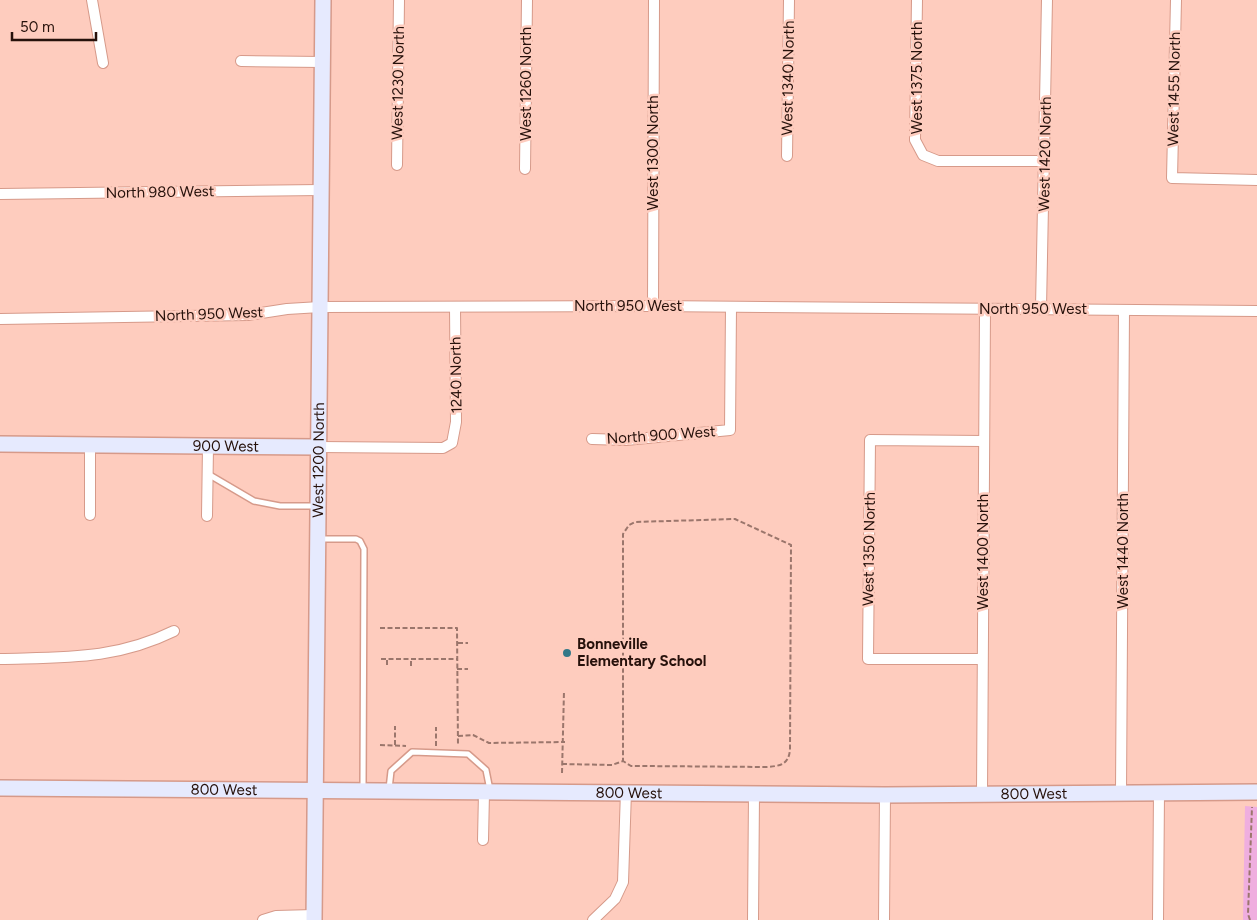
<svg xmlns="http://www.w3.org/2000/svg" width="1257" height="920" font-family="Figtree,sans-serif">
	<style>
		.green { fill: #efaedf }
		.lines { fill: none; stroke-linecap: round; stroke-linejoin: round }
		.lane-casing { stroke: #d69a8a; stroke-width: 8 }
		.street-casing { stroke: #d69a8a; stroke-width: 12 }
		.secondary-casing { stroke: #d69a8a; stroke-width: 18 }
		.path { stroke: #9b766c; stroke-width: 2; stroke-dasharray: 5 2.5; stroke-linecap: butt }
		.lane { stroke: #fff; stroke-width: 5 }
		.street { stroke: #fff; stroke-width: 10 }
		.secondary { stroke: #e6eafe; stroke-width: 15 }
		.poi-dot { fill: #347888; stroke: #feccbe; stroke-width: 2 }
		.labels { text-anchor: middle; stroke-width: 5; stroke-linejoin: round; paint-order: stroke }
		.street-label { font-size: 15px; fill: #26110b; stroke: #feccbe }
		.poi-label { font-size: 15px; font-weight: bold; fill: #26110b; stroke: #feccbe; text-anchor: start }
	</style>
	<rect width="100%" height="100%" fill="#feccbe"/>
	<polygon class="green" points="1245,806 1257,807 1257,920 1243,920"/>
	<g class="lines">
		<g class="lane-casing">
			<g id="lane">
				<polyline points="208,474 254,501 280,506 316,506"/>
				<polyline points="319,539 356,539 360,541 364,549 363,790"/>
				<polyline points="389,789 391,771 412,752 468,754 486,770 490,790"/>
			</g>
		</g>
		<g class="street-casing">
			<g id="street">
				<polyline points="92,0 103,63"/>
				<polyline points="917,0 915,140 923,155 938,161 1045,161"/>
				<polyline points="1176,0 1172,178 1257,180"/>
				<polyline points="241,61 322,62"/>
				<polyline points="787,156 789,0"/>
				<polyline points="397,165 399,0"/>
				<polyline points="525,169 527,0"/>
				<polyline points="0,194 321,190"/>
				<polyline points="653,306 654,0"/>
				<polyline points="1041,308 1047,0"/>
				<polyline points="0,319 248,315 287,309 320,307 653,306 1257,311"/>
				<polyline points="592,439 626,440 730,430 731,307"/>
				<polyline points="318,447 443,448 452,443 456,422 455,307"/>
				<polyline points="90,515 90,446"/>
				<polyline points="207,516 208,447"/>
				<path d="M0 659C65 657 115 660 174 631"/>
				<polyline points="982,659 868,659 870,440 983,441"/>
				<polyline points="982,793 985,310"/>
				<polyline points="1121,793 1124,310"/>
				<polyline points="483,840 484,793"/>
				<polyline points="263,920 276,916 314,915"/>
				<polyline points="593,920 615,899 623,882 626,791"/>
				<polyline points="753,920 754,794"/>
				<polyline points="884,920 885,795"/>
				<polyline points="1158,920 1159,792"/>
			</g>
		</g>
		<g class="secondary-casing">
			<g id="secondary">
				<path id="s1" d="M0 444 318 447"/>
				<path id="s2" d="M0 788 885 795 1257 792"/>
				<path id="s3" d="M314 920 323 0"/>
			</g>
		</g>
		<g class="path">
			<polyline points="380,628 457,628 458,746"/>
			<polyline points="458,643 468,643"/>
			<polyline points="381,659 457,659"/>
			<polyline points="387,665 387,659"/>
			<polyline points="411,666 411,659"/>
			<polyline points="457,669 468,669"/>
			<polyline points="458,736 473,735 489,743 565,742"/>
			<polyline points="380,745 406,746"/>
			<polyline points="395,745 395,726"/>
			<polyline points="436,746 436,727"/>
			<path d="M562 764 612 765 623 761 631 766H641L766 767C780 766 789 765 790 749L791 545 735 519 635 522 629 525 623 534V761"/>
			<polyline points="562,773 564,691"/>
			<polyline points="1250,920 1248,914 1252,807"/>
		</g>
		<use href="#lane" class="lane"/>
		<use href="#street" class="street"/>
		<use href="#secondary" class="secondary"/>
	</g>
	<circle class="poi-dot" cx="567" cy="653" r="5"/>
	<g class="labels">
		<g class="street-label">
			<text transform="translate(788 78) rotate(-89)" y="5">West 1340 North</text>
			<text transform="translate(917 78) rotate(-90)" y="5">West 1375 North</text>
			<text transform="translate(398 83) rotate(-89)" y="5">West 1230 North</text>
			<text transform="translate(526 84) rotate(-90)" y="5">West 1260 North</text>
			<text transform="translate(1174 89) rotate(-89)" y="5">West 1455 North</text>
			<text transform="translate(653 153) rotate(-90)" y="5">West 1300 North</text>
			<text transform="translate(1045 154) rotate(-89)" y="5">West 1420 North</text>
			<text transform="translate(160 192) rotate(-1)" y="5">North 980 West</text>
			<text x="628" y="311">North 950 West</text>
			<text x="1033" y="314">North 950 West</text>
			<text transform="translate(209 314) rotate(-2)" y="5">North 950 West</text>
			<text transform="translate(456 375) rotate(-91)" y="5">1240 North</text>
			<text transform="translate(661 435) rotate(-4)" y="5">North 900 West</text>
			<text dy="5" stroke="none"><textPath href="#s1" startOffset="226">900 West</textPath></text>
			<text dy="5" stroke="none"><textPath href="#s3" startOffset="460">West 1200 North</textPath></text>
			<text transform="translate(869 549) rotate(-89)" y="5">West 1350 North</text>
			<text transform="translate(1123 551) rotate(-90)" y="5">West 1440 North</text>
			<text transform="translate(983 552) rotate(-90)" y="5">West 1400 North</text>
			<text dy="5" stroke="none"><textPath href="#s2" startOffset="224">800 West</textPath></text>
			<text dy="5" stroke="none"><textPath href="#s2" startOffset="629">800 West</textPath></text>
			<text dy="5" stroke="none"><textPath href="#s2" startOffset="1034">800 West</textPath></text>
		</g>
		<g class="poi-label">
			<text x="577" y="649">Bonneville<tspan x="577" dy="17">Elementary School</tspan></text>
		</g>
	</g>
	<path d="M12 32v8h84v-8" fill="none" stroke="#26110b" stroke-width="2.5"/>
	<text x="20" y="32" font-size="15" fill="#26110b" stroke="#feccbe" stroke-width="4" paint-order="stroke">50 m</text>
</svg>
